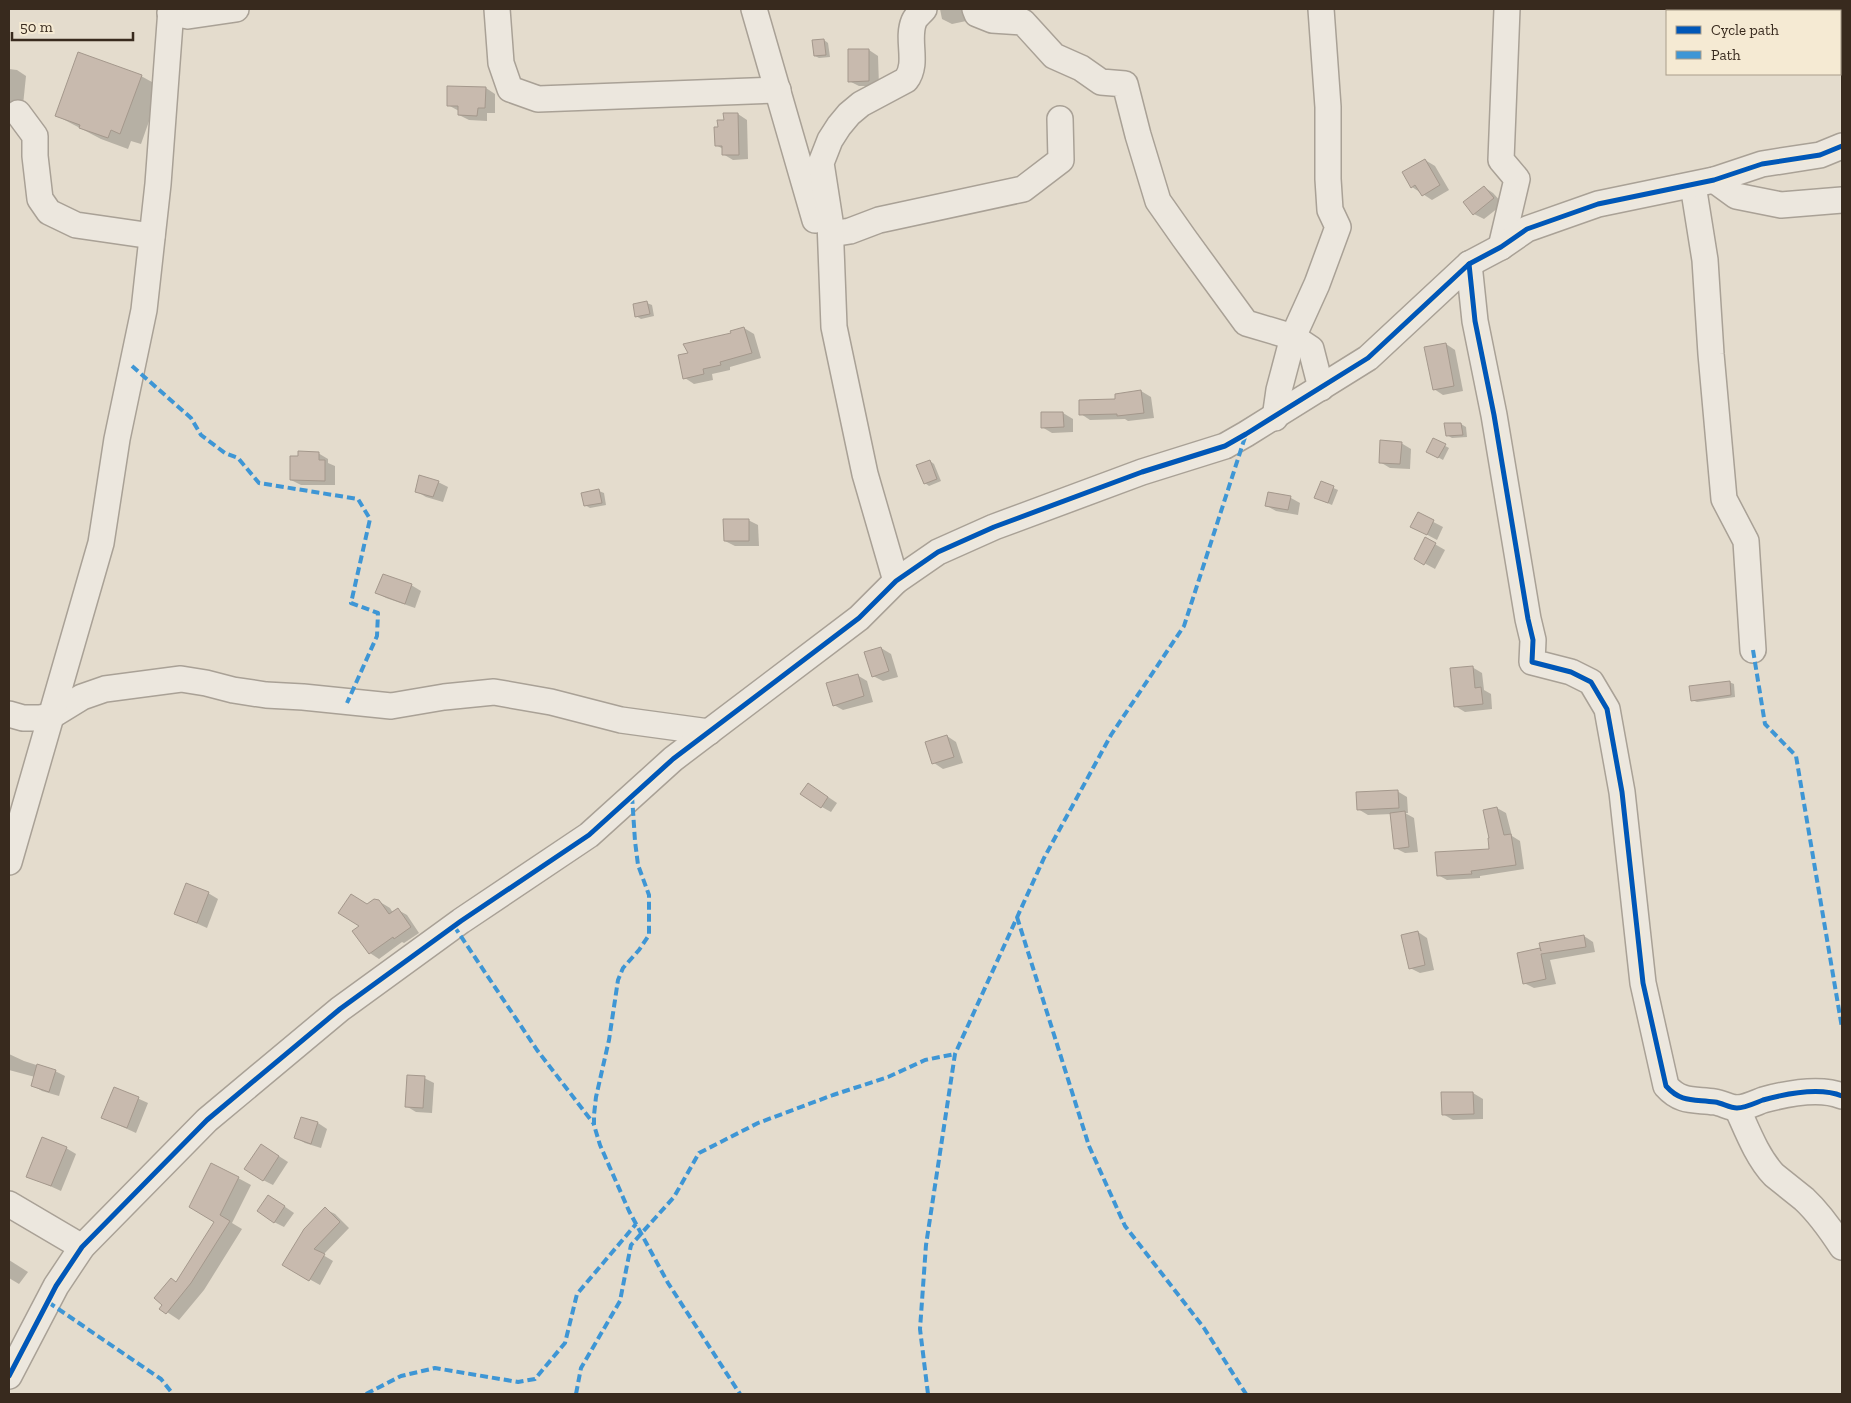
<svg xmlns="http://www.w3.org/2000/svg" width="1851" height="1403" font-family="'Zilla Slab',serif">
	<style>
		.shadow { fill: #0003 }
		.building { fill: #c8baae; stroke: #a4988c }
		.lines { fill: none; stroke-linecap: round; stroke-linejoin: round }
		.minor-casing { stroke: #a9a196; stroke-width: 28 }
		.minor { stroke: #ece7de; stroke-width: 25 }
		.quiet { stroke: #3e96d5; stroke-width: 4; stroke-dasharray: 8 4; stroke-linecap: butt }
		.cycleway-casing { stroke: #f5ead3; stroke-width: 8 }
		.cycleway { stroke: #0057b8; stroke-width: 5 }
	</style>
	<rect width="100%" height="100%" fill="#e4dccd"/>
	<g class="shadow">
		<polygon points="940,9 971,9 971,20 952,24 942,19"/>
		<polygon points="824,40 828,43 830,57 819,58 815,56"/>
		<polygon points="869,50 878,56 879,86 859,86 849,81"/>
		<polygon points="9,69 17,70 26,76 23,105 9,106"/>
		<polygon points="141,76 161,87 141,144 131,141 128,149 101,139 57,116"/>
		<polygon points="486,88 495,94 495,113 487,113 487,121 469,120 459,115 459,111 448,105"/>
		<polygon points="738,114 747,120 748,159 733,160 723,154 723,149 716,145 719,129"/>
		<polygon points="1425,160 1435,166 1449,190 1432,200 1412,187"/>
		<polygon points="1484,187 1493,193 1503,204 1484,219 1474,214"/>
		<polygon points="647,303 652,305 654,316 641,319 636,316"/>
		<polygon points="744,328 754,334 761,358 730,367 730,370 712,374 713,380 694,384 685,378 690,354"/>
		<polygon points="1446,344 1455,350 1463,391 1443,395 1434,389"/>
		<polygon points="1141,391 1151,397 1154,418 1128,421 1125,419 1090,420 1081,414 1117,401 1116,395"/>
		<polygon points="1063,413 1073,419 1073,432 1052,433 1042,427"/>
		<polygon points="1461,424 1466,427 1467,437 1452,438 1447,435"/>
		<polygon points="1434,440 1449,448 1443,460 1427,451"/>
		<polygon points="1401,443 1411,449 1410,469 1390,468 1380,462"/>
		<polygon points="318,453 328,459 328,463 335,466 335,485 301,485 291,480"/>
		<polygon points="930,461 934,464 941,481 929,486 925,483"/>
		<polygon points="438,482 448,487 443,502 426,497 416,491"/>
		<polygon points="1322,483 1338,490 1332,505 1320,500"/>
		<polygon points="599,491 604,493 606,505 590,508 585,505"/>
		<polygon points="1291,498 1300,503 1298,515 1276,511 1267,506"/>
		<polygon points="1418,514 1443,527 1437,540 1422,532"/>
		<polygon points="748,520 758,525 759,546 735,546 725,541"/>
		<polygon points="1426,539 1445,550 1435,569 1415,558"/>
		<polygon points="411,585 421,591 415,608 386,598 377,593"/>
		<polygon points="881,648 891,654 898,677 883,681 873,676"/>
		<polygon points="1472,667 1482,673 1484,690 1491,694 1492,709 1465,712 1455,706"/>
		<polygon points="857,675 867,681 873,702 843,710 834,705"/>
		<polygon points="1729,682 1734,684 1735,697 1697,702 1692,700"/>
		<polygon points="947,736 956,742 963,763 943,769 934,763"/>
		<polygon points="818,790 837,803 831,812 822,807"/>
		<polygon points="1397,791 1407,797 1408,813 1405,813 1414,818 1418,852 1405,853 1395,848 1392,814 1368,815 1358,809"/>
		<polygon points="1497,808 1506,813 1512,836 1520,841 1524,869 1480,876 1480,878 1447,880 1438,875 1491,851"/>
		<polygon points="208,893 218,899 207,928 176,914"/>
		<polygon points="380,902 390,908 393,913 398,910 407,915 419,933 404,943 402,942 379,959 370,953 354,932 362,926"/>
		<polygon points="1418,932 1427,938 1434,970 1420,973 1410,968"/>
		<polygon points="1584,936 1593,942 1595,952 1550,960 1556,984 1534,988 1524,983 1540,950 1542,951"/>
		<polygon points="9,1054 24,1061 55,1071 65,1076 59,1096 42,1091 32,1085 35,1077 9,1070"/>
		<polygon points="424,1078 434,1083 432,1113 416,1112 406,1106"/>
		<polygon points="115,1088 148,1103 136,1133 103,1118"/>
		<polygon points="1473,1093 1483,1099 1483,1119 1453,1120 1443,1114"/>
		<polygon points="302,1118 318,1123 327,1129 321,1148 305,1143 296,1138"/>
		<polygon points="66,1148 76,1154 61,1191 28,1176"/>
		<polygon points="271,1151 288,1162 273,1185 263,1180"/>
		<polygon points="238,1178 251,1185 232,1223 242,1229 204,1290 179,1320 167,1312 171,1279 177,1283 215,1222"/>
		<polygon points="278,1202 294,1213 284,1227 274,1222"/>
		<polygon points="325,1209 335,1214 349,1228 323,1255 333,1261 320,1285 284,1265"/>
		<polygon points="9,1260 28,1272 19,1284 9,1278"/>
	</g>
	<g class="building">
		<polygon points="824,39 826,55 814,56 812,40"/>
		<polygon points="848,49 869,49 869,81 848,82"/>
		<polygon points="78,52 142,75 120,134 111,130 108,138 79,128 80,125 55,116"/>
		<polygon points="447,86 486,87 485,108 478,108 477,116 458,115 458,106 447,106"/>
		<polygon points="723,113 738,113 739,155 722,155 722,146 715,146 714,127 718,127 717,120 724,120"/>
		<polygon points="1425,159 1440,185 1422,196 1415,185 1411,188 1402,172"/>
		<polygon points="1484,186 1494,198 1473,215 1463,202"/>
		<polygon points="647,301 650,314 635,317 633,304"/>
		<polygon points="744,327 752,353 720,362 721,365 703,369 704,374 683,379 678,355 688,353 683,344 731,333 730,331"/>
		<polygon points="1446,343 1454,386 1433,390 1424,347"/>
		<polygon points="1141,390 1144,413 1117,416 1117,414 1079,415 1079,400 1115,399 1115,394"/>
		<polygon points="1041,412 1063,412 1064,427 1041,428"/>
		<polygon points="1444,423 1461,423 1463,435 1446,436"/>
		<polygon points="1433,438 1446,444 1438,458 1426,452"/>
		<polygon points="1380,440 1402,442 1400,464 1379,463"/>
		<polygon points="298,451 319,452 319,460 325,460 325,481 290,480 290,456 298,456"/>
		<polygon points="930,460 937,479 924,484 916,465"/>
		<polygon points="419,475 439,481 433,497 415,492"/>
		<polygon points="1321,481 1334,486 1328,503 1314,498"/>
		<polygon points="599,489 602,503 584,506 581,493"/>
		<polygon points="1268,492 1291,496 1288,510 1265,506"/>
		<polygon points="1418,512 1434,520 1427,535 1410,527"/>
		<polygon points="723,519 749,519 749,541 724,541"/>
		<polygon points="1425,537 1436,543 1424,565 1414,559"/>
		<polygon points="383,574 412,584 405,604 375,593"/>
		<polygon points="881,647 889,671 872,677 864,652"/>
		<polygon points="1473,666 1475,688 1481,687 1483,704 1454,707 1450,668"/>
		<polygon points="858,674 864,696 833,706 826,683"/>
		<polygon points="1730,681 1731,695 1691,701 1689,686"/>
		<polygon points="947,735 954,757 932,764 925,742"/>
		<polygon points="808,783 828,797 821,808 800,794"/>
		<polygon points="1398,790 1399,808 1357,810 1356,792"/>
		<polygon points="1497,807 1504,835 1511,834 1516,865 1471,871 1472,874 1437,876 1435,852 1489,849 1488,838 1489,838 1483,810"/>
		<polygon points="1405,811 1409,847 1394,849 1390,813"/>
		<polygon points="186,883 209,892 197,923 174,914"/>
		<polygon points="351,894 367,904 374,899 379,900 389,914 398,908 411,927 394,939 393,937 369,954 352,931 359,926 338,913"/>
		<polygon points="1418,931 1425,965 1409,969 1401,935"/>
		<polygon points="1584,935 1586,947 1541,954 1546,979 1523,984 1517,953 1540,948 1541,951 1539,943"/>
		<polygon points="37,1064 56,1070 49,1092 31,1086"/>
		<polygon points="407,1075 425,1076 423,1108 405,1107"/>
		<polygon points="114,1087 139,1097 127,1128 101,1118"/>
		<polygon points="1441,1092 1473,1092 1474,1114 1442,1115"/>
		<polygon points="301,1117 318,1122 311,1144 294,1138"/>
		<polygon points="42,1137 67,1147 51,1186 26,1177"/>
		<polygon points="261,1144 279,1156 263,1181 244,1169"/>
		<polygon points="211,1163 239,1177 220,1215 230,1221 191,1283 166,1314 159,1309 162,1305 154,1298 171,1278 176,1282 214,1222 189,1207"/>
		<polygon points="268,1195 285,1206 274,1223 257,1211"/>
		<polygon points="325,1207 340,1222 314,1249 325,1254 309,1281 282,1265 304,1229"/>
	</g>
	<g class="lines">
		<g class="minor-casing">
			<g id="minor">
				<polyline points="497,9 501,63 510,89 538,99 778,90"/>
				<polyline points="754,9 815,220"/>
				<polyline points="975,9 977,14 992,20 1023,22 1054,56 1081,68 1101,82 1125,84 1138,135 1158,201 1184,238 1246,323 1293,337 1311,349 1321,388"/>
				<polyline points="170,13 188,16 236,9"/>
				<polyline points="18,113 35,136 35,156 40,199 49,212 76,225 152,236"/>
				<polyline points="1714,180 1736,196 1781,205 1842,200"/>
				<polyline points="1693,185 1705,260 1711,354 1724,499 1746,541 1753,650"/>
				<polyline points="831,234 850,231 879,220 1023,189 1061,160 1060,119"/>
				<polyline points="1501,247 1517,179 1501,160 1507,9"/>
				<path d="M1469 264 1475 321 1494 415 1528 619 1533 640 1532 662 1571 672 1591 682 1607 709 1622 792 1643 983 1666 1086C1681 1103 1694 1099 1715 1102 1722 1103 1730 1108 1737 1108 1745 1108 1755 1103 1763 1100 1785 1094 1820 1087 1842 1096"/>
				<polyline points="1275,418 1279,390 1293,337 1317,284 1338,227 1330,210 1328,179 1328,107 1321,9"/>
				<path d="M896 581 865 474 834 327 830 221 821 163 830 140 839 126 849 114 861 104 906 80C919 63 906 40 914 21 916 16 921 13 924 9"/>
				<polyline points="9,714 23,718 39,718 51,716 82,697 105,689 181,679 206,683 233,690 266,695 303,697 391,706 444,697 494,692 551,702 621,720 709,732"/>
				<polyline points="9,862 101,543 117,439 144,310 158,184 171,9"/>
				<path d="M1737 1108C1747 1130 1757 1157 1774 1175 1784 1183 1794 1191 1804 1199 1819 1213 1831 1230 1842 1247"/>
				<polyline points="9,1204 82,1247"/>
				<polyline points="9,1376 56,1286 82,1247 207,1120 340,1009 461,921 589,835 673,759 859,618 896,581 938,552 994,527 1142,472 1225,446 1246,434 1368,358 1469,264 1501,247 1527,229 1598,204 1714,180 1762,164 1820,155 1842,146"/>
			</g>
		</g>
		<use href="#minor" class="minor"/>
		<g class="quiet">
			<polyline points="132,366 191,418 201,435 225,453 238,458 259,483 358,499 370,519 351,603 378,613 377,636 347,703"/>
			<polyline points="1753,650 1765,724 1796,756 1842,1028"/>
			<polyline points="632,796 635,841 638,865 649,895 649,935 639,950 623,968 618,980 609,1040 596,1097 594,1115 594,1125 600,1145 629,1211 668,1283 740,1394"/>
			<polyline points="1017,917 1089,1146 1125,1226 1204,1328 1246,1394"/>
			<polyline points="454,926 537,1050 594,1124"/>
			<polyline points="48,1302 161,1379 173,1394"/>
			<polyline points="366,1394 401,1376 435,1368 518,1382 535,1379 565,1343 577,1294 636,1224"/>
			<polyline points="576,1394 581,1368 620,1301 631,1245 674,1197 699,1153 758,1123 833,1095 888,1077 925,1060 955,1054"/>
			<polyline points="928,1394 920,1329 926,1245 955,1054 1044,858 1111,735 1184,626 1246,434"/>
		</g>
		<g class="cycleway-casing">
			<g id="cycleway">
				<path d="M1469 264 1475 321 1494 415 1528 619 1533 640 1532 662 1571 672 1591 682 1607 709 1622 792 1643 983 1666 1086C1681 1103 1694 1099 1715 1102 1722 1103 1730 1108 1737 1108 1745 1108 1755 1103 1763 1100 1785 1094 1820 1087 1842 1096"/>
				<polyline points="9,1376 56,1286 82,1247 207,1120 340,1009 461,921 589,835 673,759 859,618 896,581 938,552 994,527 1142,472 1225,446 1246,434 1368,358 1469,264 1501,247 1527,229 1598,204 1714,180 1762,164 1820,155 1842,146"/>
			</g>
		</g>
		<use href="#cycleway" class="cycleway"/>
	</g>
	<rect width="1851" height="1403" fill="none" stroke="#382a1e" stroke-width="20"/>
	<rect x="1666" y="10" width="175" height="65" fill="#f5ead3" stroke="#a99d8b"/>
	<rect x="1676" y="26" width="25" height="8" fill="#0057b8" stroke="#a99d8b"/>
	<text x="1711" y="35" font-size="15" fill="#382a1e">Cycle path</text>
	<rect x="1676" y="51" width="25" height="8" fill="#3e96d5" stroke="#a99d8b"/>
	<text x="1711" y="60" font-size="15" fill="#382a1e">Path</text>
	<path d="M12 32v8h121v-8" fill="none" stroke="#382a1e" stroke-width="2.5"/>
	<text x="20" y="32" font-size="15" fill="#382a1e" stroke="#f5ead3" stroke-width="4" paint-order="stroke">50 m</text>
</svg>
